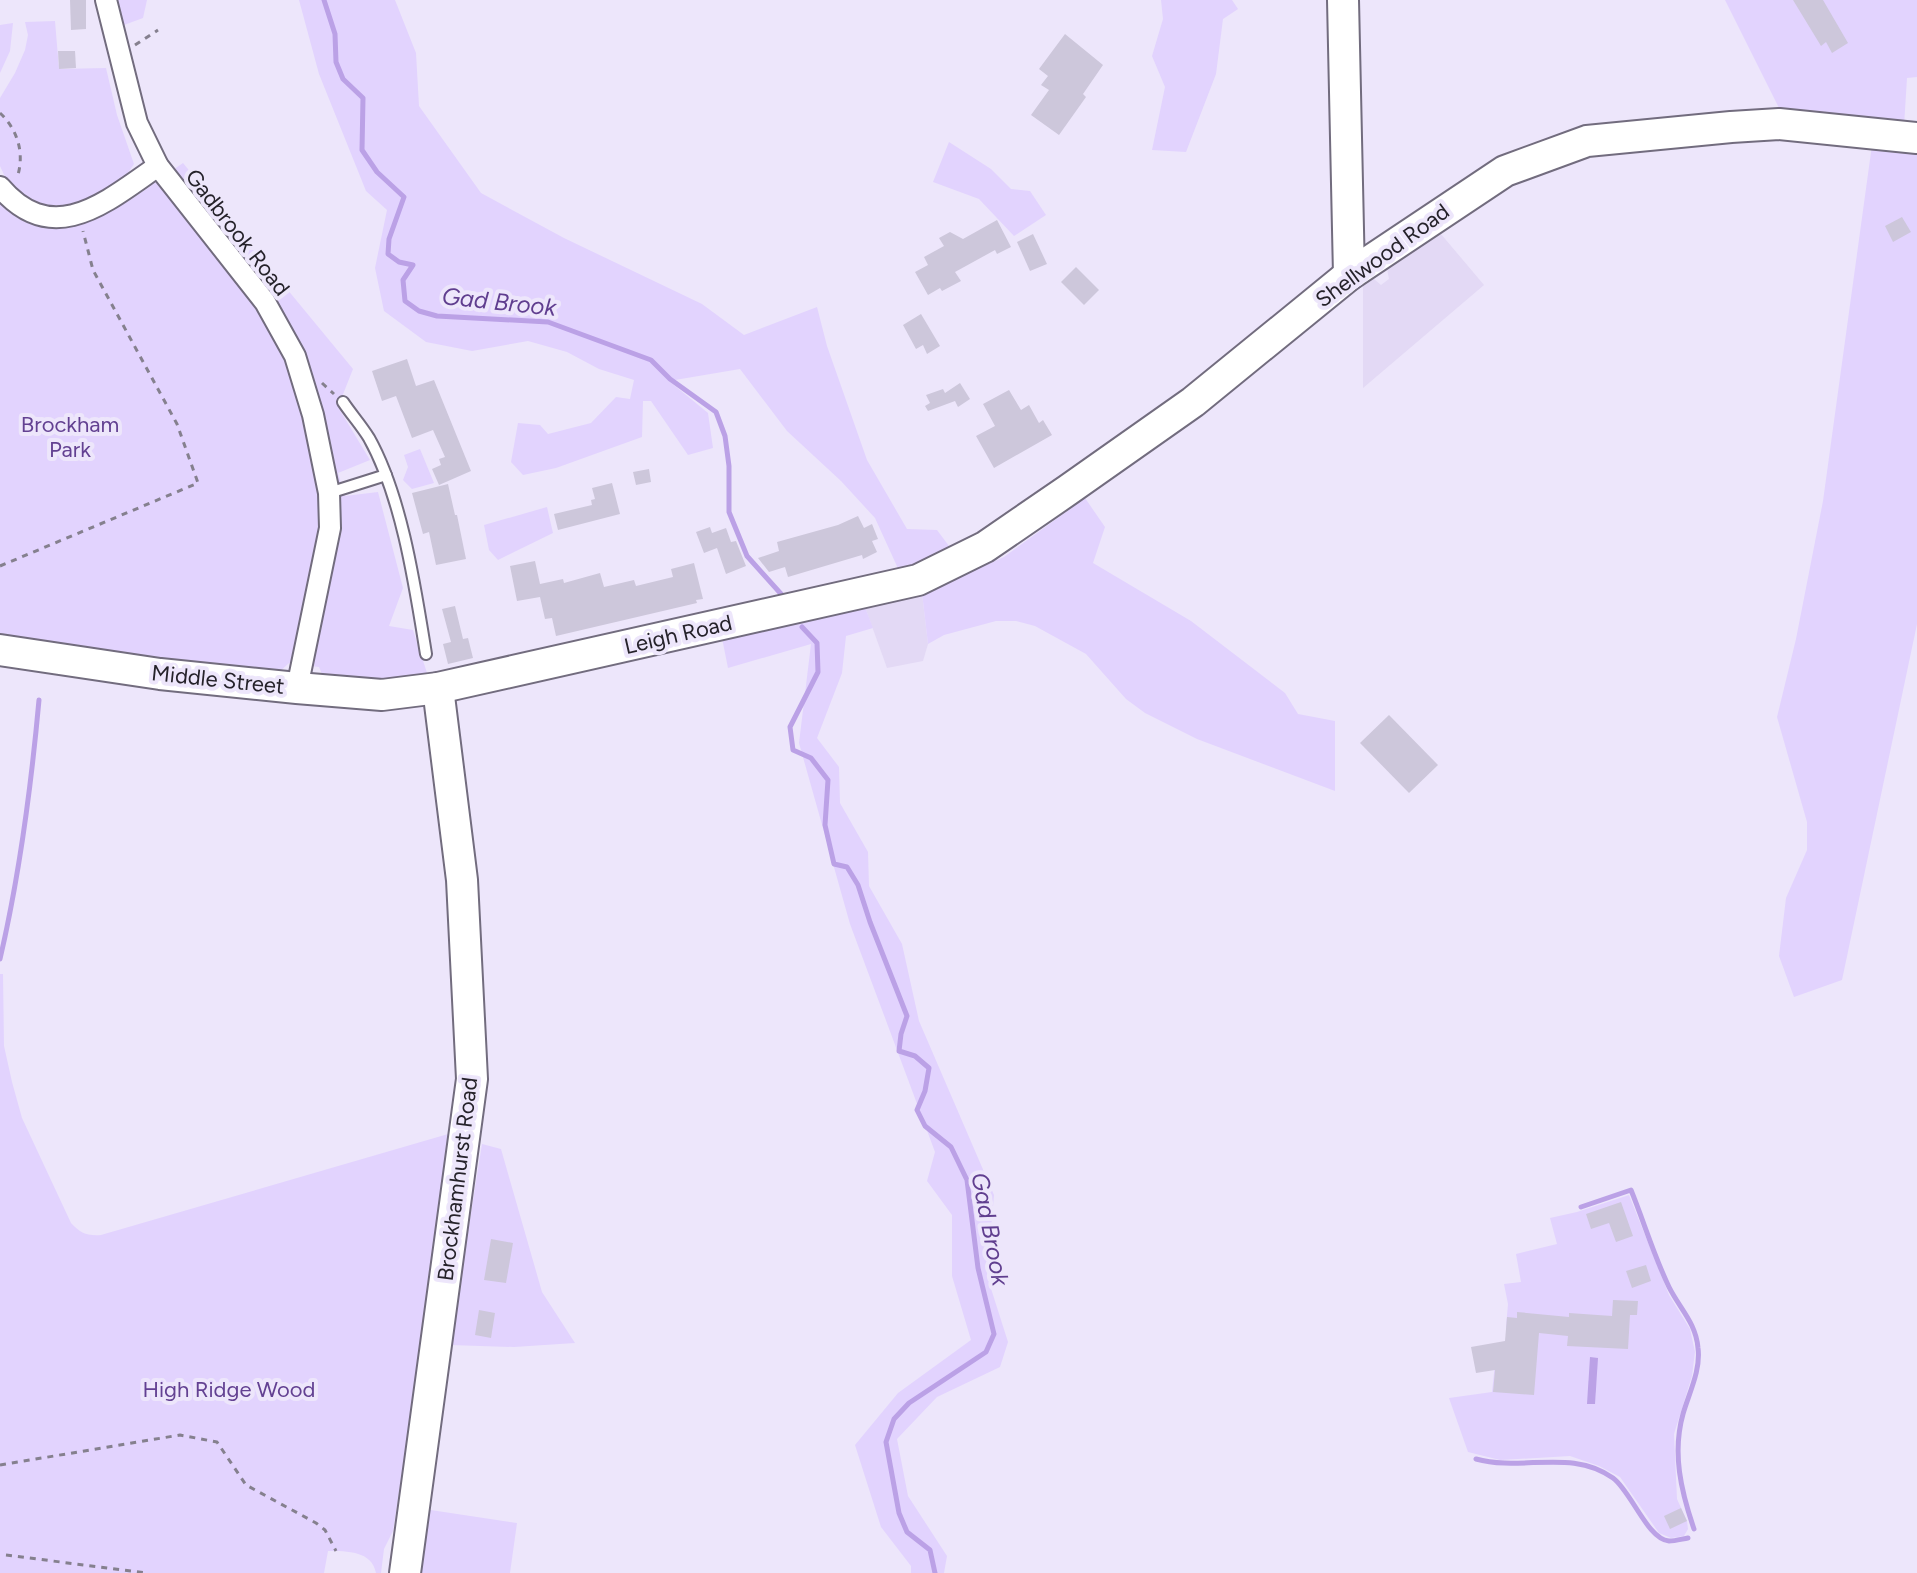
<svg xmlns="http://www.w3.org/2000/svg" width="1917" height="1573" font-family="Figtree,sans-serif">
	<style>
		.built { fill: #e3d9f5 }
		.green { fill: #e2d3fe }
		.water { fill: #bba1e6 }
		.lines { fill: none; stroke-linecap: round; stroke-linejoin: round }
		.stream { stroke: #bba1e6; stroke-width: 5 }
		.building { fill: #cdc7db }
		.lane-casing { stroke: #726c7e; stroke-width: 14 }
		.street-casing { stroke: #726c7e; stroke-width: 24 }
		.secondary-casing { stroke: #726c7e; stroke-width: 34 }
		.path { stroke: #85808e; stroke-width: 3; stroke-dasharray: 6 6; stroke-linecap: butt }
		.lane { stroke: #fff; stroke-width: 10 }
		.street { stroke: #fff; stroke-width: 20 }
		.secondary { stroke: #fff; stroke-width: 30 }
		.labels { text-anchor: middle; stroke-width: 8; stroke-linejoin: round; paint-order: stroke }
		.street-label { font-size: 22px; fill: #25222a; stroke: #ede6fb }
		.park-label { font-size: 22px; fill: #634192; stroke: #ede6fb }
		.water-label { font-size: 24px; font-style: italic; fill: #603e8f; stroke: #ede6fb }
	</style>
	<rect width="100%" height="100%" fill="#ede6fb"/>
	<g class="built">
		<polygon points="1435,227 1484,285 1363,388 1363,277 1368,274 1381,285 1389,279 1386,264"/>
		<polygon points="922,593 928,644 923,661 887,668 865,607"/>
	</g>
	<g class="green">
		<polygon points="116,0 147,0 143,18 124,25"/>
		<polygon points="299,0 395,0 416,53 419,106 481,193 564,238 702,304 744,335 817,307 827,346 867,460 907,529 937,530 952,550 901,575 875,518 841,481 787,431 740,369 669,381 708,413 713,448 688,455 651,401 643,401 642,437 556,468 523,475 511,462 518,423 540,425 548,434 591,423 616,397 630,399 634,380 599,369 567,352 528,341 472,351 426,342 384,311 375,268 387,210 366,191 319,74"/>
		<polygon points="1161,0 1232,0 1238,9 1223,19 1216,74 1186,152 1152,150 1165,87 1152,56 1163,19"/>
		<polygon points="1725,0 1917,0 1917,77 1907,78 1904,126 1888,118 1877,121 1866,117 1782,114"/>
		<polygon points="55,21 59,69 106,68 117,115 134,164 123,180 78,205 38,206 19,196 6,179 0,166 0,98 15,73 25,50 28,35 25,22"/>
		<polygon points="13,23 10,51 0,73 0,25"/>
		<polygon points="949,142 991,169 1011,189 1030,191 1046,215 1014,236 979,199 933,182"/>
		<polygon points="1872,145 1917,149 1917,624 1842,980 1794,997 1779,956 1786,898 1807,850 1807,822 1777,717 1796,639 1823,501"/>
		<path d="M183 163 353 369 338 407 370 460 338 473 345 496 378 492 403 588 389 626 413 630 428 676 377 684 325 681 319 667 289 663 275 676 0 637V203C9 210 20 221 31 224 86 242 141 191 183 163Z"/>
		<polygon points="420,449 434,483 412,489 403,480 408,467 404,455"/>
		<polygon points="1085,498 1105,527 1093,563 1191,621 1285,693 1298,714 1335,721 1335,791 1197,739 1145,713 1126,699 1086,654 1035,626 1016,621 996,621 944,635 928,644 922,593 1004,557"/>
		<polygon points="547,507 553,533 498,560 489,550 484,525"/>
		<polygon points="865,607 873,628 846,636 842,673 817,738 839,767 840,803 868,852 869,886 902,944 919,1021 994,1195 987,1276 1008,1342 1000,1367 937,1397 897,1439 908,1496 947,1556 944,1573 911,1573 911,1566 881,1527 855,1445 898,1393 971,1340 952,1276 952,1215 927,1181 935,1152 850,924 799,743 811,644 728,668 722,638"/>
		<path d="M0 974H3L4 1046 12 1082 22 1118 71 1223C80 1233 87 1236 101 1235L455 1132 393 1531 384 1549 381 1573H376C372 1551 347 1551 328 1551L324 1573H0Z"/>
		<polygon points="482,1144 501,1149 542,1292 575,1343 514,1347 450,1345"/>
		<polygon points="1629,1195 1669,1295 1690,1329 1695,1352 1692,1376 1674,1434 1677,1499 1687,1521 1688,1529 1684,1536 1671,1538 1659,1533 1620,1477 1599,1466 1570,1456 1500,1460 1468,1452 1449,1398 1492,1392 1497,1345 1514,1346 1506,1327 1508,1304 1504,1284 1521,1282 1516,1254 1557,1244 1550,1218 1577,1212"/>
		<polygon points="424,1509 517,1523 510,1573 418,1573"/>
	</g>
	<polygon class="water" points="1590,1357 1598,1358 1595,1404 1587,1404"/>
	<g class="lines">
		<g class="stream">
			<polyline points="324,0 335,34 336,62 343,79 363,98 362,150 377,172 404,197 389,239 388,254 399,262 413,265 403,280 405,301 419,311 437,316 548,322 651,360 670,379 716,412 725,436 729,466 729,512 747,556 782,595"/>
			<polyline points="802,627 817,643 818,672 790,727 793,750 811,758 828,780 825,825 834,864 847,867 858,885 870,922 907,1016 901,1034 899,1051 915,1056 929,1068 925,1091 917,1110 925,1126 951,1147 967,1180 978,1268 994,1334 986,1352 909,1403 894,1419 886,1442 899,1513 907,1532 930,1550 935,1573"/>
			<path d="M0 959C20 873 31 788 39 700"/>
			<path d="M1581 1207 1631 1190C1644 1222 1654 1256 1669 1287 1680 1309 1696 1323 1698 1348 1701 1370 1689 1393 1683 1414 1672 1453 1681 1491 1694 1529"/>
			<path d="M1476 1459C1522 1472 1571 1448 1613 1478 1631 1491 1648 1540 1669 1541 1675 1541 1682 1539 1688 1538"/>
		</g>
	</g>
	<g class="building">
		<polygon points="70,0 86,0 86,29 71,30"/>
		<polygon points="1793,0 1823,0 1848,43 1832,53 1826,42 1821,46"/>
		<polygon points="1065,34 1103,65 1083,94 1086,97 1059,135 1031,115 1049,90 1041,85 1048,76 1039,69"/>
		<polygon points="58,51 75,51 76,68 59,69"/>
		<polygon points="1902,217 1911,232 1893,242 1885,226"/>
		<polygon points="997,220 1011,247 997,254 995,250 955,272 961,281 942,291 940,288 928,295 915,272 928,265 924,257 944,246 939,238 950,232 963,239"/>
		<polygon points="1033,234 1047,264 1030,271 1017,242"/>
		<polygon points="1076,267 1099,290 1084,305 1061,282"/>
		<polygon points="921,314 940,346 927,354 923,345 916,349 903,325"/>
		<polygon points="407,359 416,386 434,380 471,471 439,485 432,469 441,465 439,459 445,457 433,430 412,438 396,396 382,401 372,371"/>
		<polygon points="960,383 970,399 958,407 955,401 928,411 925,406 930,403 926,395 943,389 945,393"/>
		<polygon points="1009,390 1021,410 1029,405 1039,423 1043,420 1052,435 994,468 976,436 995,426 983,404"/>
		<polygon points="649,469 651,482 636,485 633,472"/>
		<polygon points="612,483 620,514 558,530 554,514 592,505 591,500 595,499 592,488"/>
		<polygon points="448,484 455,515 457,515 466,559 436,565 429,532 423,534 412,493"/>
		<polygon points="858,516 864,528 872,524 878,539 872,541 877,552 863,559 862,555 788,577 785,567 769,572 758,558 779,551 777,542 838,525"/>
		<polygon points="710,527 712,533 726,528 731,542 736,541 746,566 726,574 717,548 704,553 696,532"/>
		<polygon points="535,561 540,584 563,579 564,583 600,573 604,587 634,580 636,586 673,577 671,569 694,563 703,599 696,600 697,603 556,636 552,618 545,619 540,597 517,601 510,566"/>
		<polygon points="455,606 463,639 468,638 473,658 448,664 443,644 451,642 442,609"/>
		<polygon points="1389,715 1438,765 1409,793 1360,743"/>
		<polygon points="1621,1202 1633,1236 1616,1242 1609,1223 1591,1229 1586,1214"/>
		<polygon points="491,1239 513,1243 506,1283 484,1280"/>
		<polygon points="1646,1265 1651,1281 1632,1288 1626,1271"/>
		<polygon points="1613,1300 1638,1301 1637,1315 1630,1315 1628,1349 1567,1346 1568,1336 1539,1333 1534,1395 1493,1392 1495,1370 1476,1373 1471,1347 1505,1341 1507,1317 1517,1318 1517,1312 1569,1317 1569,1313 1612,1316"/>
		<polygon points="479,1310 495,1313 491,1338 475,1335"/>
		<polygon points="1681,1508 1687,1521 1670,1529 1664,1516"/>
	</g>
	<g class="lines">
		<g class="lane-casing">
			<g id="lane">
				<path d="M343 402C351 414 361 425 369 438 402 497 415 586 426 654"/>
				<polyline points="329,493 386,475"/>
			</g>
		</g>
		<g class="street-casing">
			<g id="street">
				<polyline points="106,0 137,123 158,166 265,302 295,356 313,415 329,493 330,528 297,688"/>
				<path d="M0 187C53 249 106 202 158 166"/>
			</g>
		</g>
		<g class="secondary-casing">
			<g id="secondary">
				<polyline points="1343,0 1349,275"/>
				<polyline points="0,650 160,674 297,688 382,695 438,688 918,580 985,547 1068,490 1193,402 1349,275 1505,171 1587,141 1731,127 1779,124 1917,138"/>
				<polyline points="405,1573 472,1079 462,880 438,688"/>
			</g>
		</g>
		<g class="path">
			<polyline points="135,45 158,30"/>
			<path d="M0 113C18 130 25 154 17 178"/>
			<polyline points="322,383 334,394"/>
			<polyline points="0,566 198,483 177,424 93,270 83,231"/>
			<polyline points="0,1465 180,1435 217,1442 246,1485 316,1523 325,1530 336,1551"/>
			<polyline points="6,1555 146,1573"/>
		</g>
		<use href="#lane" class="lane"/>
		<use href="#street" class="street"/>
		<use href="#secondary" class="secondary"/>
	</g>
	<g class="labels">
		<g class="street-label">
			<text transform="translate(238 232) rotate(52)" y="8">Gadbrook Road</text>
			<text transform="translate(1382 255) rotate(-36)" y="8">Shellwood Road</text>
			<text transform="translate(678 634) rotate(-13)" y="8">Leigh Road</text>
			<text transform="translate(218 679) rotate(6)" y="8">Middle Street</text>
			<text transform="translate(457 1179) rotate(-83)" y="8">Brockhamhurst Road</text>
		</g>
		<g class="park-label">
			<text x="70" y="432">Brockham<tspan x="70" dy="25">Park</tspan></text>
			<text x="229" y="1397">High Ridge Wood</text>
		</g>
		<g class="water-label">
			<text transform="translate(499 302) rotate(6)" y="8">Gad Brook</text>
			<text transform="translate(990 1229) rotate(79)" y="8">Gad Brook</text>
		</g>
	</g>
</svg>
